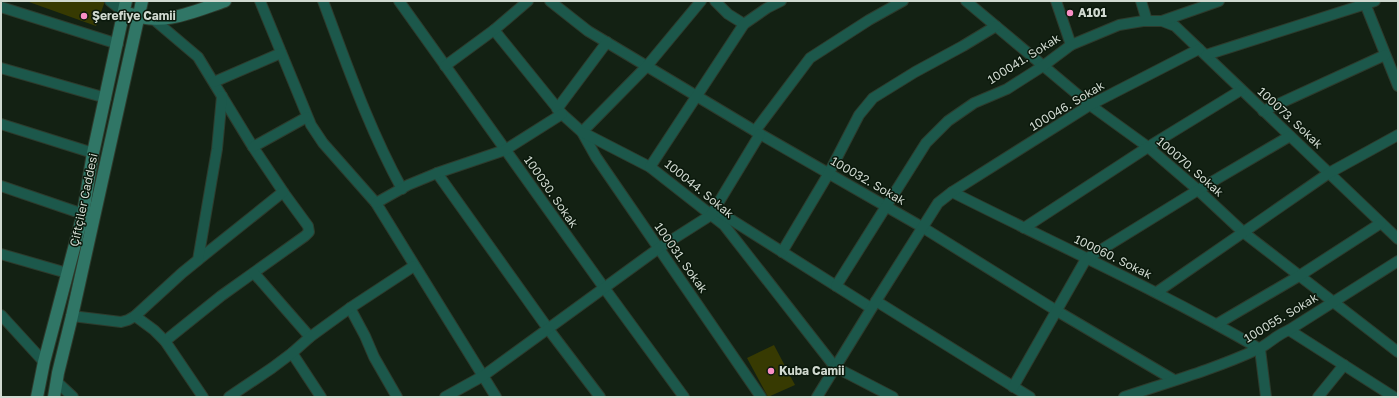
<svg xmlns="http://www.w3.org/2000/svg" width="1399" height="398" font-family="'Golos Text',sans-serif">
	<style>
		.building { fill: #373a02 }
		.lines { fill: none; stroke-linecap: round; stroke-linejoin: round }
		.street-casing { stroke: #2d3b2d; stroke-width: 12 }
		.secondary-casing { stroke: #2d3b2d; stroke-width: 14 }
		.street { stroke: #1c584b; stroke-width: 10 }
		.secondary { stroke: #307666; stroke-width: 12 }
		.poi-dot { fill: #fa8fc6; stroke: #0a180b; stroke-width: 1.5 }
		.labels { text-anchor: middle; stroke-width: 3; stroke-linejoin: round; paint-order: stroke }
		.poi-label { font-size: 12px; font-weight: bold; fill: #d0d9d0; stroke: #0a180b; text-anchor: start }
		.street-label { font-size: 12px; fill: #d0d9d0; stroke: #0a180b }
	</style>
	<rect width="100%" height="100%" fill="#132113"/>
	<g class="building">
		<polygon points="29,1 104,1 104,4 96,26 29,2"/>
		<polygon points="774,345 795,385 768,397 747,358"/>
	</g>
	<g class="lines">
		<g class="street-casing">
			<g id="street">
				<polyline points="110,1 124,12"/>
				<polyline points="260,1 311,125 323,143 376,203 496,397"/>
				<path d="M323 1C347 65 369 129 402 189"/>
				<polyline points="399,1 605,289 684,397"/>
				<polyline points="550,1 588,31 760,134 922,227 1057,311 1174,380"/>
				<polyline points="701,1 647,66 582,132 596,157 761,397"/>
				<polyline points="715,1 728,14 744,24"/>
				<polyline points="966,1 1090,105 1148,147 1198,190 1243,232 1398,352"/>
				<polyline points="1056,1 1071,45"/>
				<polyline points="1141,1 1147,21"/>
				<polyline points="1364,1 1398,86"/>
				<polyline points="1,7 118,44"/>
				<polyline points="152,18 198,57 253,147 286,196 308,226 309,232 305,236 221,296 165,341"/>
				<polyline points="1162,21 1175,26 1398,239"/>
				<polyline points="494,30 562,114 582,132 650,167 724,225 835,367 893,397"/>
				<polyline points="1206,55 1375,1"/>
				<polyline points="445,66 494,30 528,1"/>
				<polyline points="1,68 106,98"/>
				<polyline points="214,82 281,53"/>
				<polyline points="557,109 607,42"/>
				<polyline points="1263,111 1385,55"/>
				<polyline points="1,124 93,153"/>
				<polyline points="755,131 810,58 869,20 903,1"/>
				<polyline points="253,147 307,117"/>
				<polyline points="650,167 744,24 767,8 781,1"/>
				<polyline points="437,173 549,330 600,397"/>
				<polyline points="1,186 83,214"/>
				<path d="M952 192C1055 244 1160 291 1260 349L1266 397"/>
				<polyline points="376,203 408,185 437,173 505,150 562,114"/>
				<polyline points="716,210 871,308"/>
				<polyline points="1024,228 1148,147 1241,90"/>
				<polyline points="782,252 829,173 859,115 873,98 915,72 963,46 996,26"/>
				<polyline points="1,254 67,273"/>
				<polyline points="198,260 283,192"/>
				<polyline points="254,273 310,337"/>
				<polyline points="836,286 926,143 948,121 974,103 1007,89 1043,66 1071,45 1119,25 1143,21 1162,21 1219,1"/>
				<polyline points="1157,292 1329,173 1398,135"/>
				<polyline points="876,301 1030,397"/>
				<polyline points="350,308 365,336 374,357 397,397"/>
				<polyline points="1,315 44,362"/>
				<polyline points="72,316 121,322 128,320 135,316 154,330 165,341 203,397"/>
				<polyline points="135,316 182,273 198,260 217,149 222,96"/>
				<polyline points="1217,324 1299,276 1381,223"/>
				<polyline points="1289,330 1394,397"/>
				<polyline points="292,353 321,397"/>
				<polyline points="57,382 73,397"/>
				<polyline points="1013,387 1086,259 1198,190 1290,136"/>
				<polyline points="229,397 272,368 292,353 310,337 350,308 414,266"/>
				<polyline points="445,397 483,376 659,248 711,215 760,134"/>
				<polyline points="817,397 876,301 938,203 952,192 1090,105 1199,49"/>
				<path d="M1124 397C1169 382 1215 369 1258 349 1269 344 1276 335 1289 330L1398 261"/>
				<polyline points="1318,397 1344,365"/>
			</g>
		</g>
		<g class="secondary-casing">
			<g id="secondary">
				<path d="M131 14C162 27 195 11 225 1"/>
				<polyline points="37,397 44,362 83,214 93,153 126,1"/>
				<polyline points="54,397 58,373 72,316 142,1"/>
			</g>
		</g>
		<use href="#street" class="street"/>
		<use href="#secondary" class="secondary"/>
	</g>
	<g class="poi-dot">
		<circle cx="1070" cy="13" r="4"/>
		<circle cx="84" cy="16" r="4"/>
		<circle cx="771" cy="371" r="4"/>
	</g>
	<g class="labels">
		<g class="poi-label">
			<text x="1078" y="17">A101</text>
			<text x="92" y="20">Şerefiye Camii</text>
			<text x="779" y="375">Kuba Camii</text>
		</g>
		<g class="street-label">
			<text transform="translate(1024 59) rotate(-32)" y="4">100041. Sokak</text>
			<text transform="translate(1067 106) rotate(-31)" y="4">100046. Sokak</text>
			<text transform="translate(1290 118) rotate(43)" y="4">100073. Sokak</text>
			<text transform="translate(1190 167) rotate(41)" y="4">100070. Sokak</text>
			<text transform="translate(868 181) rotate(30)" y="4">100032. Sokak</text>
			<text transform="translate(699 189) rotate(39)" y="4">100044. Sokak</text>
			<text transform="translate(551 192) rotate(55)" y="4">100030. Sokak</text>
			<text transform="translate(84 200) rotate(-78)" y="4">Çiftçiler Caddesi</text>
			<text transform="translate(1113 257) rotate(26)" y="4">100060. Sokak</text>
			<text transform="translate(681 258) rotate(55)" y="4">100031. Sokak</text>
			<text transform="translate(1281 318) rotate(-31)" y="4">100055. Sokak</text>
		</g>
	</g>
	<rect width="1399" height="398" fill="none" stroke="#d0d9d0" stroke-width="4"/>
</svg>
